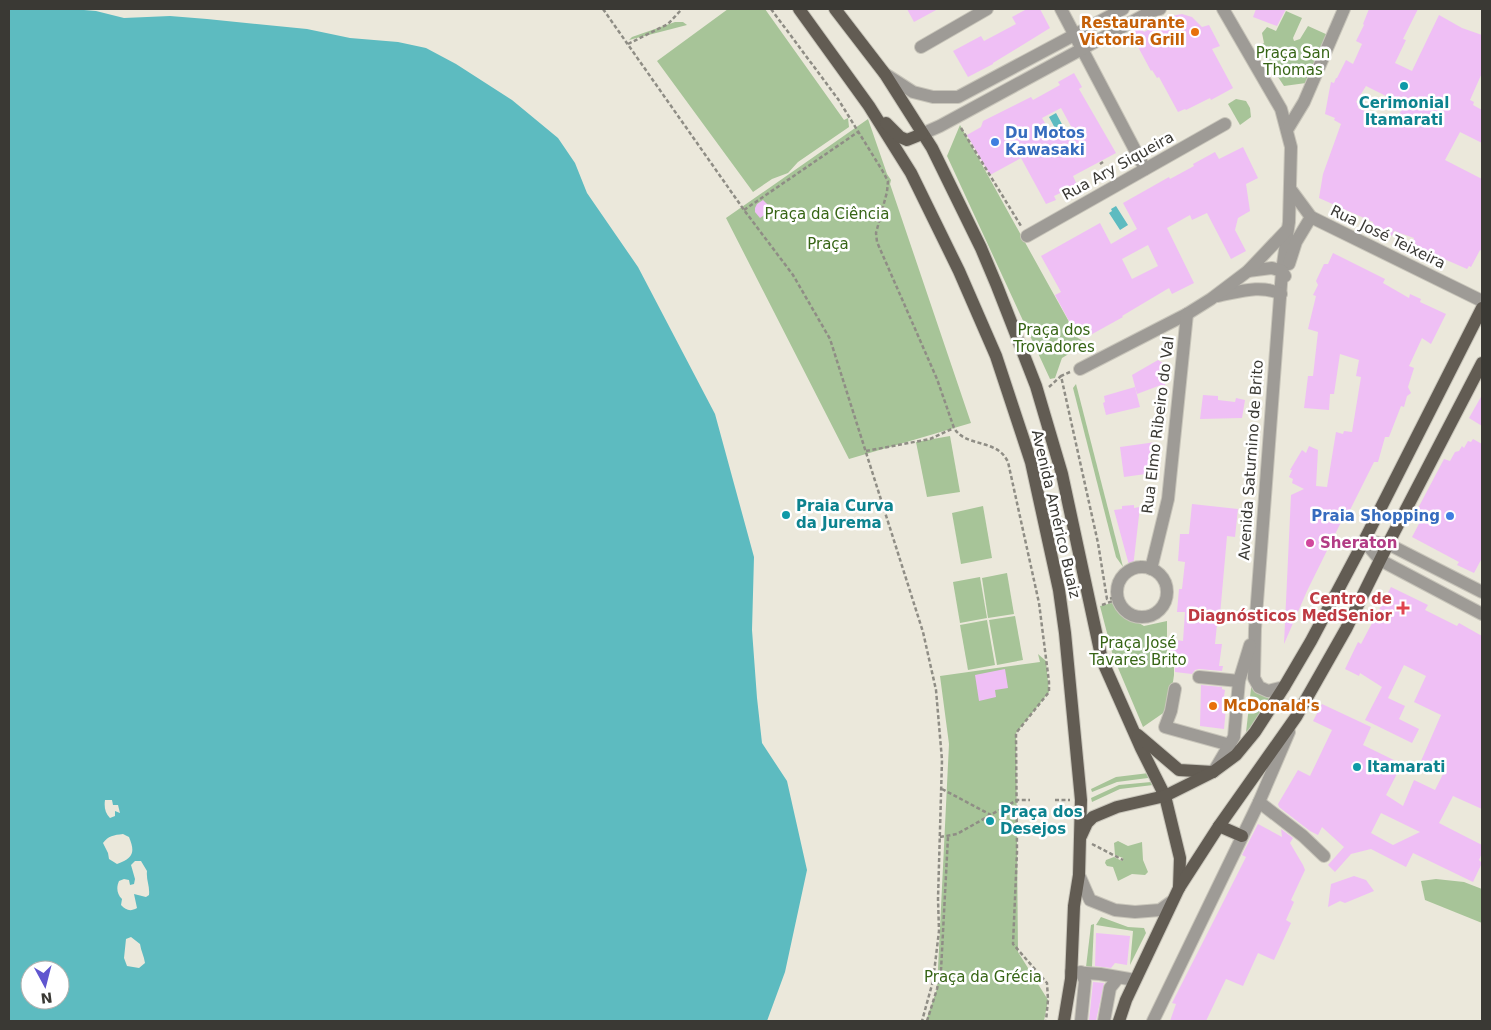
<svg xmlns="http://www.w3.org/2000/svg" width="1491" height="1030" font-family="'DejaVu Sans',sans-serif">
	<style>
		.green { fill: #a7c498 }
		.water { fill: #5dbbc0; fill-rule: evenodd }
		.building { fill: #efbff5; fill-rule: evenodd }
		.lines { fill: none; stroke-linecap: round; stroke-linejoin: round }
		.minor-casing { stroke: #c8c5ba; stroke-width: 14 }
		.major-casing { stroke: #c8c5ba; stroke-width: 14 }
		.path { stroke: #8f8d85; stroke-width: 2.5; stroke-dasharray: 4 2.5; stroke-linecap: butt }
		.minor { stroke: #9e9b96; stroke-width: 12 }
		.major { stroke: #625c53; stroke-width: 12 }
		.food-dot { fill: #e8710a; stroke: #fff; stroke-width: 2 }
		.culture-dot { fill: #0f9aa8; stroke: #fff; stroke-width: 2 }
		.shop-dot { fill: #3f7fe0; stroke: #fff; stroke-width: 2 }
		.hotel-dot { fill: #d1479c; stroke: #fff; stroke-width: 2 }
		.health-dot { fill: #e0444e; stroke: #fff; stroke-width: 2 }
		.labels { text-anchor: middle; stroke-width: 5; stroke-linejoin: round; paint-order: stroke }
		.food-label { font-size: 15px; font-weight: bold; fill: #c56008; stroke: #fff; text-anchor: end }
		.park-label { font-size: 15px; fill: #376516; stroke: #fff }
		.culture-label { font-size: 15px; font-weight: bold; fill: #0d838f; stroke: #fff; text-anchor: start }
		.shop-label { font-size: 15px; font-weight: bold; fill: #366cbe; stroke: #fff; text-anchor: start }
		.street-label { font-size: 15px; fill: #3a3934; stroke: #fff }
		.hotel-label { font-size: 15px; font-weight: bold; fill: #b23c85; stroke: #fff; text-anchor: start }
		.health-label { font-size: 15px; font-weight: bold; fill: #be3a42; stroke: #fff; text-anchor: end }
	</style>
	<rect width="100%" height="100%" fill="#ebe8db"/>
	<g class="green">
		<polygon points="728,9 765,9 844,120 848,118 849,127 798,162 788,173 772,179 753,192 657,61"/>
		<polygon points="1286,11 1302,18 1293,38 1294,41 1300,39 1308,26 1328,35 1306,83 1284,86 1258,47 1264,43 1262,33 1267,27 1276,31"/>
		<polygon points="675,22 683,22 687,25 629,40 632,37"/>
		<polygon points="1236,99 1246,101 1250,108 1251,117 1240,125 1228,104"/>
		<polygon points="868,119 887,174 891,180 890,184 971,423 849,459 726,218"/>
		<polygon points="960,125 1078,338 1087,343 1062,358 1055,378 1050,379 947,156"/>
		<polygon points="1076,384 1123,567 1116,557 1073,388"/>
		<polygon points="950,436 960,492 927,497 916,442"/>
		<polygon points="983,506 992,558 961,564 952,513"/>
		<polygon points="1007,573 1014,614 988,618 982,578"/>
		<polygon points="980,577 987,618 960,623 953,582"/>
		<polygon points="1116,602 1122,613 1144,626 1167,621 1167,655 1163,655 1163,666 1174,667 1174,675 1169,709 1143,727 1113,656 1100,606"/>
		<polygon points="1015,616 1023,660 997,665 989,620"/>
		<polygon points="987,620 995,665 968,670 960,625"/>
		<polygon points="1038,654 1046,661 1049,692 1016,733 1018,952 1048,1000 1044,1021 926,1021 937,989 949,744 940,676 1040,662"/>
		<polygon points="1252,680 1282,691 1245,741"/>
		<polygon points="1149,773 1148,778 1117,782 1092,792 1091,789 1116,777"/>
		<polygon points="1151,782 1153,785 1120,789 1092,802 1091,798 1119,785"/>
		<polygon points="1118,841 1128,846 1142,842 1143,860 1148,872 1145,875 1132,874 1118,881 1113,867 1107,866 1105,863 1106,860 1114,857 1122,861 1123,858 1115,855 1114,843"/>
		<polygon points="1436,879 1464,882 1482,889 1482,923 1425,900 1421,881"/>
		<polygon points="1101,917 1128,927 1144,928 1146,933 1130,965 1133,931 1096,925"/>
		<polygon points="1094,924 1092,967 1086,967 1091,925"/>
	</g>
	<g class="water">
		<path d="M9 9H72L96 11 124 18 170 16 207 19 307 29 350 38 398 42 426 48 456 64 512 100 558 138 575 163 587 193 638 267 715 414 754 557 752 630 757 698 762 743 787 781 807 870 785 972 767 1021H9ZM105 800H112L113 805H118L120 813 115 811V816L110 818C105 813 104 807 105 800ZM123 834 129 837C135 852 134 858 117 864L109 859 108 853 103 843C108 836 114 835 123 834ZM135 861H141L147 871C146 880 150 886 149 895L146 897 134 894 137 908C130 912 126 910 121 905L122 899C117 894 116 888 119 881L124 879 129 880 130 885 134 884 135 879 131 865ZM131 937 140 944C141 951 144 956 145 963L139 968 127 966 124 958 126 939ZM30 970H60V1000H30Z"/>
		<polygon points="1056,113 1064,128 1057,132 1049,117"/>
		<polygon points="1116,206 1128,225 1120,230 1109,213 1112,211 1111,209"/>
	</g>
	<g class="building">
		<polygon points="907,9 938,9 914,22"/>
		<polygon points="1027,9 1040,9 1050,28 993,63 993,64 968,77 953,51 981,36 984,41 1016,24 1012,17"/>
		<polygon points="1256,9 1286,9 1277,26 1253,17"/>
		<path d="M1369 9H1418L1403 39 1406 40 1395 63 1412 71 1439 15 1462 28 1482 35V73L1470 100 1474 102 1473 105 1482 110V143L1460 132 1445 160 1482 179V251L1480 250 1471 267 1469 266 1467 269 1426 251 1412 242 1414 238 1394 231 1392 236 1372 226 1373 222 1319 198 1323 174 1341 124 1334 120 1335 118 1325 114 1329 92 1331 82 1334 83 1336 78H1337L1346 60 1353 64 1362 44 1356 41 1364 25 1363 24ZM1366 86 1404 105 1395 122 1379 114 1377 116 1358 108 1360 105 1356 102Z"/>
		<polygon points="1182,14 1192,17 1202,27 1209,25 1220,46 1212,49 1233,88 1211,100 1210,98 1186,110 1185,109 1178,112 1159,77 1157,78 1152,70 1151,71 1130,32 1141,27 1144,32 1168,20 1166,17"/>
		<path d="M1074 73 1082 87 1079 89 1116 153 1073 176 1077 185 1054 196 1056 200 1046 204 1021 158 990 175 967 135 981 127 983 121 1031 97 1033 100 1060 85 1058 82ZM1061 108 1073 130 1055 140 1042 118Z"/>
		<path d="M1243 147 1258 178 1246 184 1250 211 1238 218 1235 230 1246 251 1231 259 1207 213 1192 220 1190 215 1167 228 1194 283 1172 294 1169 288 1122 316 1123 317 1085 338 1076 334 1055 295 1061 292 1041 256 1100 223 1111 244 1137 229 1123 203 1169 177 1170 179 1194 166 1193 164 1215 152 1219 159ZM1148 245 1158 266 1132 279 1122 259Z"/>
		<polygon points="763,200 769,206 767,213 760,218 755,212 755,208 757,204"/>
		<polygon points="1333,253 1385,279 1383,283 1409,298 1410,294 1421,299 1420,302 1446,314 1431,344 1422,338 1409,366 1414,368 1408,387 1411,393 1407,396 1404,407 1401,406 1389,437 1385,437 1378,462 1374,462 1349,512 1347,510 1307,591 1284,644 1291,495 1304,489 1292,483 1293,479 1289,477 1292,470 1290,470 1302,450 1306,453 1309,446 1318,450 1316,486 1327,487 1336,432 1343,434 1344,431 1352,432 1361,377 1356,376 1359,360 1340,354 1334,394 1330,394 1329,410 1304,408 1308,376 1313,376 1318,332 1308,329 1316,296 1313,295 1318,285 1316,281 1324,264 1328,264"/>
		<polygon points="1158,360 1168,366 1165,386 1161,385 1137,394 1132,375"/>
		<polygon points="1135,387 1140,407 1106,415 1103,403 1105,402 1104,396"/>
		<polygon points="1203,395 1218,396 1218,400 1235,402 1236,398 1245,400 1242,418 1200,419"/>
		<polygon points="1482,395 1482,426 1469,418"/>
		<polygon points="1473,439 1482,444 1482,558 1474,573 1457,565 1459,562 1412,537 1422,518 1415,514 1444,459 1450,461 1455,452 1459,451 1462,446 1464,448 1468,441 1471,442"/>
		<polygon points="1156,442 1160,472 1124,477 1120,447"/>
		<polygon points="1192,504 1238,509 1235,537 1227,536 1220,615 1218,615 1215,644 1222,644 1219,666 1223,666 1222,671 1199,669 1195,670 1192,674 1175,672 1175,666 1168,665 1170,639 1183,641 1185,612 1177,612 1179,589 1182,589 1185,562 1178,561 1180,534 1189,534"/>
		<polygon points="1134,505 1134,508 1140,507 1132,576 1114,510 1122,509 1122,506"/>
		<path d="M1391 587 1428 605 1425 610 1457 626 1459 623 1482 636V809L1453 796 1439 823 1482 845V853L1479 860 1482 863 1473 882 1413 853 1406 867 1371 849 1351 854 1335 872 1328 865 1344 847 1322 827 1318 835 1310 831 1279 807 1278 804 1298 770 1310 776 1332 730 1313 721 1322 704 1371 727 1363 745 1402 764 1386 795 1403 806 1414 780 1435 790 1444 772 1421 761 1441 715 1414 702 1426 676 1404 665 1388 698 1405 706 1399 719 1419 729 1412 743 1365 720 1382 687 1360 673 1359 676 1345 669 1358 642 1361 644ZM1381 813 1420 832 1393 845 1371 833Z"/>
		<polygon points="1005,669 1008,688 995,690 996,697 979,701 975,675"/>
		<polygon points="1201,685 1222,687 1222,689 1225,690 1224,696 1227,697 1224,729 1200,726"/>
		<polygon points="1258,824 1282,837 1281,829 1293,838 1290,843 1303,865 1305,870 1291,900 1294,902 1286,920 1291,923 1274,960 1258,953 1243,986 1226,979 1206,1021 1170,1021 1176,1004 1172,1003 1246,857 1242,855"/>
		<polygon points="1354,876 1366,880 1374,891 1345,903 1340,901 1328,907 1331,884"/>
		<polygon points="1096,933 1130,936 1127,965 1115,963 1111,968 1095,966"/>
		<polygon points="1093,982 1104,983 1096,1021 1089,1021"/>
	</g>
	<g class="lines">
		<g class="minor-casing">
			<g id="minor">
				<polyline points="1061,9 1145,169"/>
				<polyline points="1223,9 1281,109 1291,147 1289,222 1282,271 1255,629 1254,678 1259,687 1268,691 1284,687"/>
				<polyline points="921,47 987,9"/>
				<polyline points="885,74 913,92 933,97 958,97 1123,9"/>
				<polyline points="1287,130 1304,102 1344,9"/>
				<polyline points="922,134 940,126 1152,11 1160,9"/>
				<polyline points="1291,190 1311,217 1482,301"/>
				<polyline points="1027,236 1225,124"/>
				<polyline points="1289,264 1296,242 1311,217"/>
				<polyline points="1248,271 1272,268 1282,271 1285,276"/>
				<path d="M1217 296C1239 292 1260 284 1281 294"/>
				<polyline points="1080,369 1187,314 1211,299 1248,271 1287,230"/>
				<polyline points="1364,541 1380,560 1482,614"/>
				<polyline points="1364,541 1388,544 1482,592"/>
				<circle cx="1142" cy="592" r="25"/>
				<polyline points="1151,569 1168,499 1187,314"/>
				<polyline points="1199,677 1239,681"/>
				<polyline points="1175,689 1171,711 1165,727 1230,745"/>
				<polyline points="1214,771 1234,737 1239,681 1250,645"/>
				<polyline points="1259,802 1303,836 1324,856"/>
				<polyline points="1079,875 1090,900 1115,910 1135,912 1160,910 1171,902"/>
				<polyline points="1071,972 1100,974 1135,980"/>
				<polyline points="1081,972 1085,981 1081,1021"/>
				<polyline points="1104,1021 1110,988 1118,978"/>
				<polyline points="1153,1021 1259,802 1289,732"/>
			</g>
		</g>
		<g class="major-casing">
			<g id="major">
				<polyline points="799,9 869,106 911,173 959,271 996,356 1031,462 1059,590 1065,633 1081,800 1079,875 1074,906 1071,979 1064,1021"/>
				<polyline points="835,9 885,74 932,148 981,248 997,286 1036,386 1062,474 1102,660 1141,748 1165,796 1180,858 1179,888"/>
				<polyline points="886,123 900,137 907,140 922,134"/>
				<polyline points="1138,735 1179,770 1213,772"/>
				<polyline points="1219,826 1242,836"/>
				<polyline points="1081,836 1087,823 1093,817 1117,807 1165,796 1213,772 1236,755 1255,732 1284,687 1311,641 1364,541 1482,308"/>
				<polyline points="1119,1021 1126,1000 1179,888 1219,826 1296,717 1346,629 1388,544 1482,363"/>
			</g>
		</g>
		<g class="path">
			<polyline points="603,9 744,210 793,275 830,339 923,632 936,690 942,760 938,899 939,931 933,981 922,1021"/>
			<path d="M771 9 838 99 882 170 888 181 887 192 876 233 877 242 937 379 954 428C966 448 997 438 1008 462L1039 603 1049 682V692L1016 733 1017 852 1013 944 1047 983 1048 1000 1046 1021"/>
			<polyline points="628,44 668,24 682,9"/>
			<polyline points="961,128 1021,226"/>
			<polyline points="1100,164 1103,162"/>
			<polyline points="744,210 858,132"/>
			<path d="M1070 372 1061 376 1098 543 1107 599 1114 598C1113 578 1124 569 1141 562"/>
			<polyline points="1049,387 1061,376"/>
			<polyline points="866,451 930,439 954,428"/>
			<polyline points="1102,605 1118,599"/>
			<polyline points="942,789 991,815"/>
			<polyline points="1055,800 1070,800"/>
			<polyline points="940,837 957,834 1017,800 1030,800"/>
			<polyline points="1092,844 1123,860"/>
			<polyline points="927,1021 937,989 941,970 948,837"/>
		</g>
		<use href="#minor" class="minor"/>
		<use href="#major" class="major"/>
	</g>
	<g class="food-dot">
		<circle cx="1195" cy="32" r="5"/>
		<circle cx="1213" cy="706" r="5"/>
	</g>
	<g class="culture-dot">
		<circle cx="1404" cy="86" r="5"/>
		<circle cx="786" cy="515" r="5"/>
		<circle cx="1357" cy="767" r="5"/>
		<circle cx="990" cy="821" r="5"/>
	</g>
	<g class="shop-dot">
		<circle cx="995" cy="142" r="5"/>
		<circle cx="1450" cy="516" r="5"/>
	</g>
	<circle class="hotel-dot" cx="1310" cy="543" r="5"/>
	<path class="health-dot" d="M1400.5 600.5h5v5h5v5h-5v5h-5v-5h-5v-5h5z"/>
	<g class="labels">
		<g class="food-label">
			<text x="1185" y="28">Restaurante<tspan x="1185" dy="17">Victoria Grill</tspan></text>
			<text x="1223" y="711" text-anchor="start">McDonald's</text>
		</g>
		<g class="park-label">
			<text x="1293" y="58">Praça San<tspan x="1293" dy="17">Thomas</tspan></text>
			<text x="827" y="219">Praça da Ciência</text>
			<text x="828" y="249">Praça</text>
			<text x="1054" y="335">Praça dos<tspan x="1054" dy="17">Trovadores</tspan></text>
			<text x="1138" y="648">Praça José<tspan x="1138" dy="17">Tavares Brito</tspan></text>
			<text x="983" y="982">Praça da Grécia</text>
		</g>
		<g class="culture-label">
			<text x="1404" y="108" text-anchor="middle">Cerimonial<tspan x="1404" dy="17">Itamarati</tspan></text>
			<text x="796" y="511">Praia Curva<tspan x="796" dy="17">da Jurema</tspan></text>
			<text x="1367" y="772">Itamarati</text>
			<text x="1000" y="817">Praça dos<tspan x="1000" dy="17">Desejos</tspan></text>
		</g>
		<g class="shop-label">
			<text x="1005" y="138">Du Motos<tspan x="1005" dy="17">Kawasaki</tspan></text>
			<text x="1440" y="521" text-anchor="end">Praia Shopping</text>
		</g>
		<g class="street-label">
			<text transform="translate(1118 166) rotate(-29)" y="5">Rua Ary Siqueira</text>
			<text transform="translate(1388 237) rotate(26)" y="5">Rua José Teixeira</text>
			<text transform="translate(1158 425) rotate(-83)" y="5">Rua Elmo Ribeiro do Val</text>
			<text transform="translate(1251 460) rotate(-86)" y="5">Avenida Saturnino de Brito</text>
			<text transform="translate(1056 514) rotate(77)" y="5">Avenida Américo Buaiz</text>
		</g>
		<g class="hotel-label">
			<text x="1320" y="548">Sheraton</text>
		</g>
		<g class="health-label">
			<text x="1392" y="604">Centro de<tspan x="1392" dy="17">Diagnósticos MedSenior</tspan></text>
		</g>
	</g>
	<rect width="1491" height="1030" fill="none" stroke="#3a3934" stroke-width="20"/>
	<g transform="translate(45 985) rotate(173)"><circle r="24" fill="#ffffff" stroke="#b0b0ae"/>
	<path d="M0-4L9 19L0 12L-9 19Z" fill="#6056cf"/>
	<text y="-8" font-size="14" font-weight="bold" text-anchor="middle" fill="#3a3934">N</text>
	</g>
</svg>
